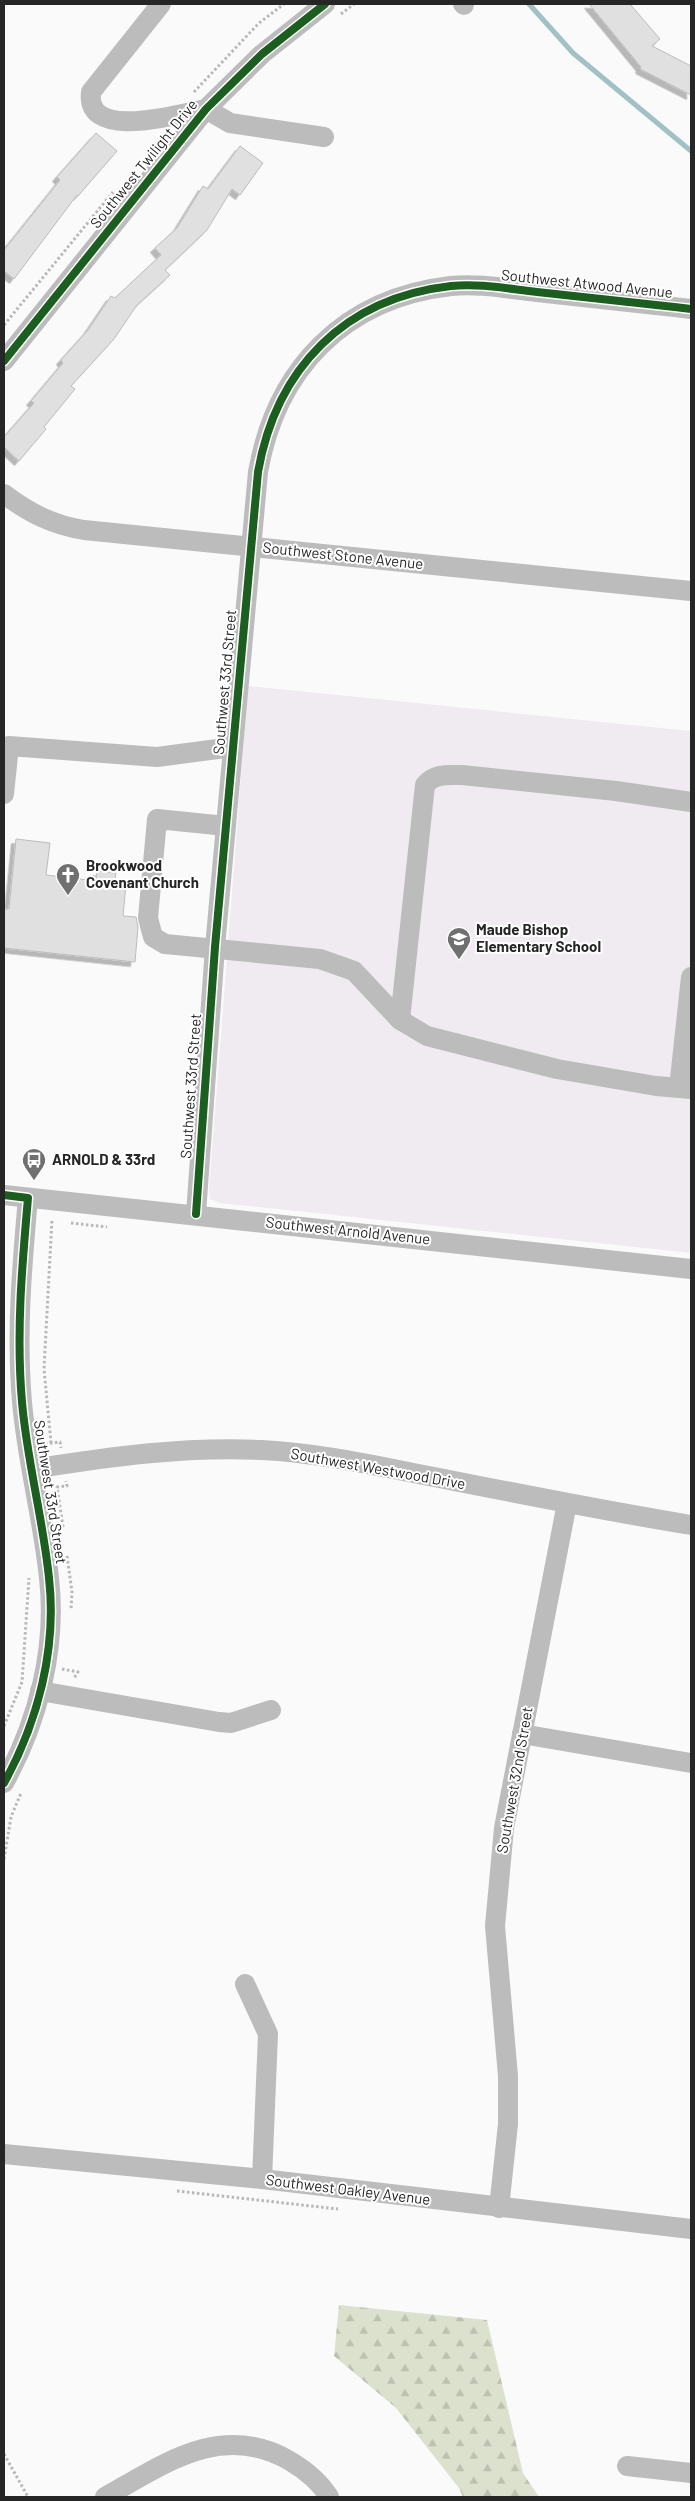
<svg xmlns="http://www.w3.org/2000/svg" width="695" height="2501" font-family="Barlow,sans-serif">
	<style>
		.built { fill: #f0ebf1 }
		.forest { fill: url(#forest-firs) }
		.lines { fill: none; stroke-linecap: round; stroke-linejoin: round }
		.stream { stroke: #a1c1c6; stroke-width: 5 }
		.building { fill: #e1e0e0; stroke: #bcbcbc; filter: url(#shadow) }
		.path { stroke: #b9b8b8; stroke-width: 3; stroke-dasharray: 2.5 2.5; stroke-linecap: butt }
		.minor { stroke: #bcbcbc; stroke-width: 20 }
		.cycleway-casing { stroke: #fff; stroke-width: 11 }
		.cycleway { stroke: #1b5e20; stroke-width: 8 }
		.labels { text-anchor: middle; stroke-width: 4; stroke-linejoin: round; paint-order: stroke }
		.street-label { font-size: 15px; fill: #272627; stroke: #fff }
		.poi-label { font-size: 15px; font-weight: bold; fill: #272627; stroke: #fff; text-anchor: start }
	</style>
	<defs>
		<pattern id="forest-firs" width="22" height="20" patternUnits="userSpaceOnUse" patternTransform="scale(1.25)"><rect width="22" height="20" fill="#dce1ce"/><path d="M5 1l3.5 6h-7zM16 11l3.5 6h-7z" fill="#bdc1b1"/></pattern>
		<filter id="shadow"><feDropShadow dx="-4.5" dy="4.5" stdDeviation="0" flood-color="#0004"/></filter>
	</defs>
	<rect width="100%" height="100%" fill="#fbfafb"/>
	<polygon class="built" points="248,686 691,731 691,1253 220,1203 210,1199 209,1189"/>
	<polygon class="forest" points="339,2305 487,2320 523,2473 539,2497 463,2497 459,2488 396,2408 334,2356"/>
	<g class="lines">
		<polyline class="stream" points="529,4 573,53 691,151"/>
	</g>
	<g class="building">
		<polygon points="589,4 630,4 660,39 652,46 691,66 691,95 640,69 641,67"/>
		<polygon points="96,133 117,151 78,196 77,195 14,279 4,271 4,250 60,180 57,177"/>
		<polygon points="240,146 263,163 240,195 232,189 207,230 165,270 170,275 137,305 114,339 71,386 75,389 44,427 46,429 19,461 4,447 4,437 34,403 31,401 63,363 61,360 88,330 111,296 115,298 161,255 155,248 177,228 203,186 208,189"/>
		<polygon points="16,839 50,843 46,875 96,881 97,871 116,873 114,883 126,884 123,916 136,917 138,927 135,962 4,948 4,909 9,909"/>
	</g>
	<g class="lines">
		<g class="path">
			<polyline points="341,14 354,4"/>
			<polyline points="194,92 259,23 284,4"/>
			<polyline points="4,325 113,192"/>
			<polyline points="71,1223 107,1227"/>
			<polyline points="51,1443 44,1369 52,1219"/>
			<polyline points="45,1444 60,1442 61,1448"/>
			<polyline points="63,1527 57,1487 67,1486 66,1481"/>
			<polyline points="67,1556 72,1592 71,1609"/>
			<polyline points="62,1669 78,1672 74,1678"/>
			<polyline points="4,1726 22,1682 29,1578"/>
			<polyline points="4,1859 11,1817 21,1793"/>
			<polyline points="177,2191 338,2209"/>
			<polyline points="4,2454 28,2497"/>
		</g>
		<g class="minor">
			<path d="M161 4 91 92C85 142 179 114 206 109L230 123 324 137"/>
			<polyline points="463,4 464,5"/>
			<polyline points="4,361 206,109 262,54 325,4"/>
			<path d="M4 494C29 513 53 525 84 530L691 591"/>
			<polyline points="4,794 9,746 157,757 233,747"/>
			<polyline points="226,826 157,819 148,918 153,937 165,944 320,959 354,971 400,1020 427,1036 557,1069 656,1086 691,1089"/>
			<path d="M400 1020 425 785C435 773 448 775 462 775L616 791 691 802"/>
			<polyline points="679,1088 691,977"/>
			<polyline points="4,1195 691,1269"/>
			<path d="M196 1214 215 947 258 472C276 369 344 298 451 286 479 283 509 289 537 292 589 298 640 303 691 309"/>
			<path d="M32 1469C109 1457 184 1446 262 1450 320 1453 377 1466 434 1477 520 1494 605 1511 691 1525"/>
			<polyline points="40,1691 219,1722 231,1723 271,1710"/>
			<polyline points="522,1734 691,1763"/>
			<path d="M4 1783C38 1722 57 1648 49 1578 43 1519 27 1461 22 1402 16 1333 22 1266 28 1198"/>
			<polyline points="245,1984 268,2034 262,2179"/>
			<polyline points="4,2154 262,2179 691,2229"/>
			<polyline points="499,2208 508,2124 508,2076 495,1926 504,1828 567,1503"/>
			<polyline points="627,2466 691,2473"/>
			<path d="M105 2497C164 2464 222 2421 290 2461 305 2470 320 2482 329 2497"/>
		</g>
		<g class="cycleway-casing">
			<g id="cycleway">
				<polyline points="4,361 206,109 262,54 325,4"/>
				<path d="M4 1195 28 1198C22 1266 16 1333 22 1402 27 1461 43 1519 49 1578 57 1648 38 1722 4 1783"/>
				<path d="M196 1214 215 947 258 472C276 369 344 298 451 286 479 283 509 289 537 292 589 298 640 303 691 309"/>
			</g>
		</g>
		<use href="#cycleway" class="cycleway"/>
	</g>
	<defs>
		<g id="church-pin" transform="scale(1.25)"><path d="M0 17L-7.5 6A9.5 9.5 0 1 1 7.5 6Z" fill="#717071" stroke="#fff"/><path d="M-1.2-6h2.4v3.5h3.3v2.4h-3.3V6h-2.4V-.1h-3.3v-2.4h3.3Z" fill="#fff"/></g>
		<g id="school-pin" transform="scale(1.25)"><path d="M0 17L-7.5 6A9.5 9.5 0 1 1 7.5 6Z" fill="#717071" stroke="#fff"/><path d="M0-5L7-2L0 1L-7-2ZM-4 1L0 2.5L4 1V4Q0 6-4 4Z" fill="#fff"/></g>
		<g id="bus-pin" transform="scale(1.25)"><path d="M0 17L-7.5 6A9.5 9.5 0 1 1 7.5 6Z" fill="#717071" stroke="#fff"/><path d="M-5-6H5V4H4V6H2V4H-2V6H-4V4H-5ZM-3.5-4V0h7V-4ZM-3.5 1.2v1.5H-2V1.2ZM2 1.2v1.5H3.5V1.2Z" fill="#fff"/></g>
	</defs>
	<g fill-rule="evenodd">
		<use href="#church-pin" x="68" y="875"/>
		<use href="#school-pin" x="459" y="939"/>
		<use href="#bus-pin" x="34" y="1160"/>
	</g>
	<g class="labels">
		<g class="street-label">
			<text transform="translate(144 164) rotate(-51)" y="5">Southwest Twilight Drive</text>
			<text transform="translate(587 284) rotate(6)" y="5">Southwest Atwood Avenue</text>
			<text transform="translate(343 556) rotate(6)" y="5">Southwest Stone Avenue</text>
			<text transform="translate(225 682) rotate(-85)" y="5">Southwest 33rd Street</text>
			<text transform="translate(191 1086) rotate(-86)" y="5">Southwest 33rd Street</text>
			<text transform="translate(348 1231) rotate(6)" y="5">Southwest Arnold Avenue</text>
			<text transform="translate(378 1469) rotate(10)" y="5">Southwest Westwood Drive</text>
			<text transform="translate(50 1492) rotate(81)" y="5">Southwest 33rd Street</text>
			<text transform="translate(515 1780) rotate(-80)" y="5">Southwest 32nd Street</text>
			<text transform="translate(348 2190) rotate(7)" y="5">Southwest Oakley Avenue</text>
		</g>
		<g class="poi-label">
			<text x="86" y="871">Brookwood<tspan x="86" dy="17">Covenant Church</tspan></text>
			<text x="476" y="935">Maude Bishop<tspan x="476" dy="17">Elementary School</tspan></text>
			<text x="52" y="1165">ARNOLD &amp; 33rd</text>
		</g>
	</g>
	<rect width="695" height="2501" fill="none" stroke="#272627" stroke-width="10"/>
</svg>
